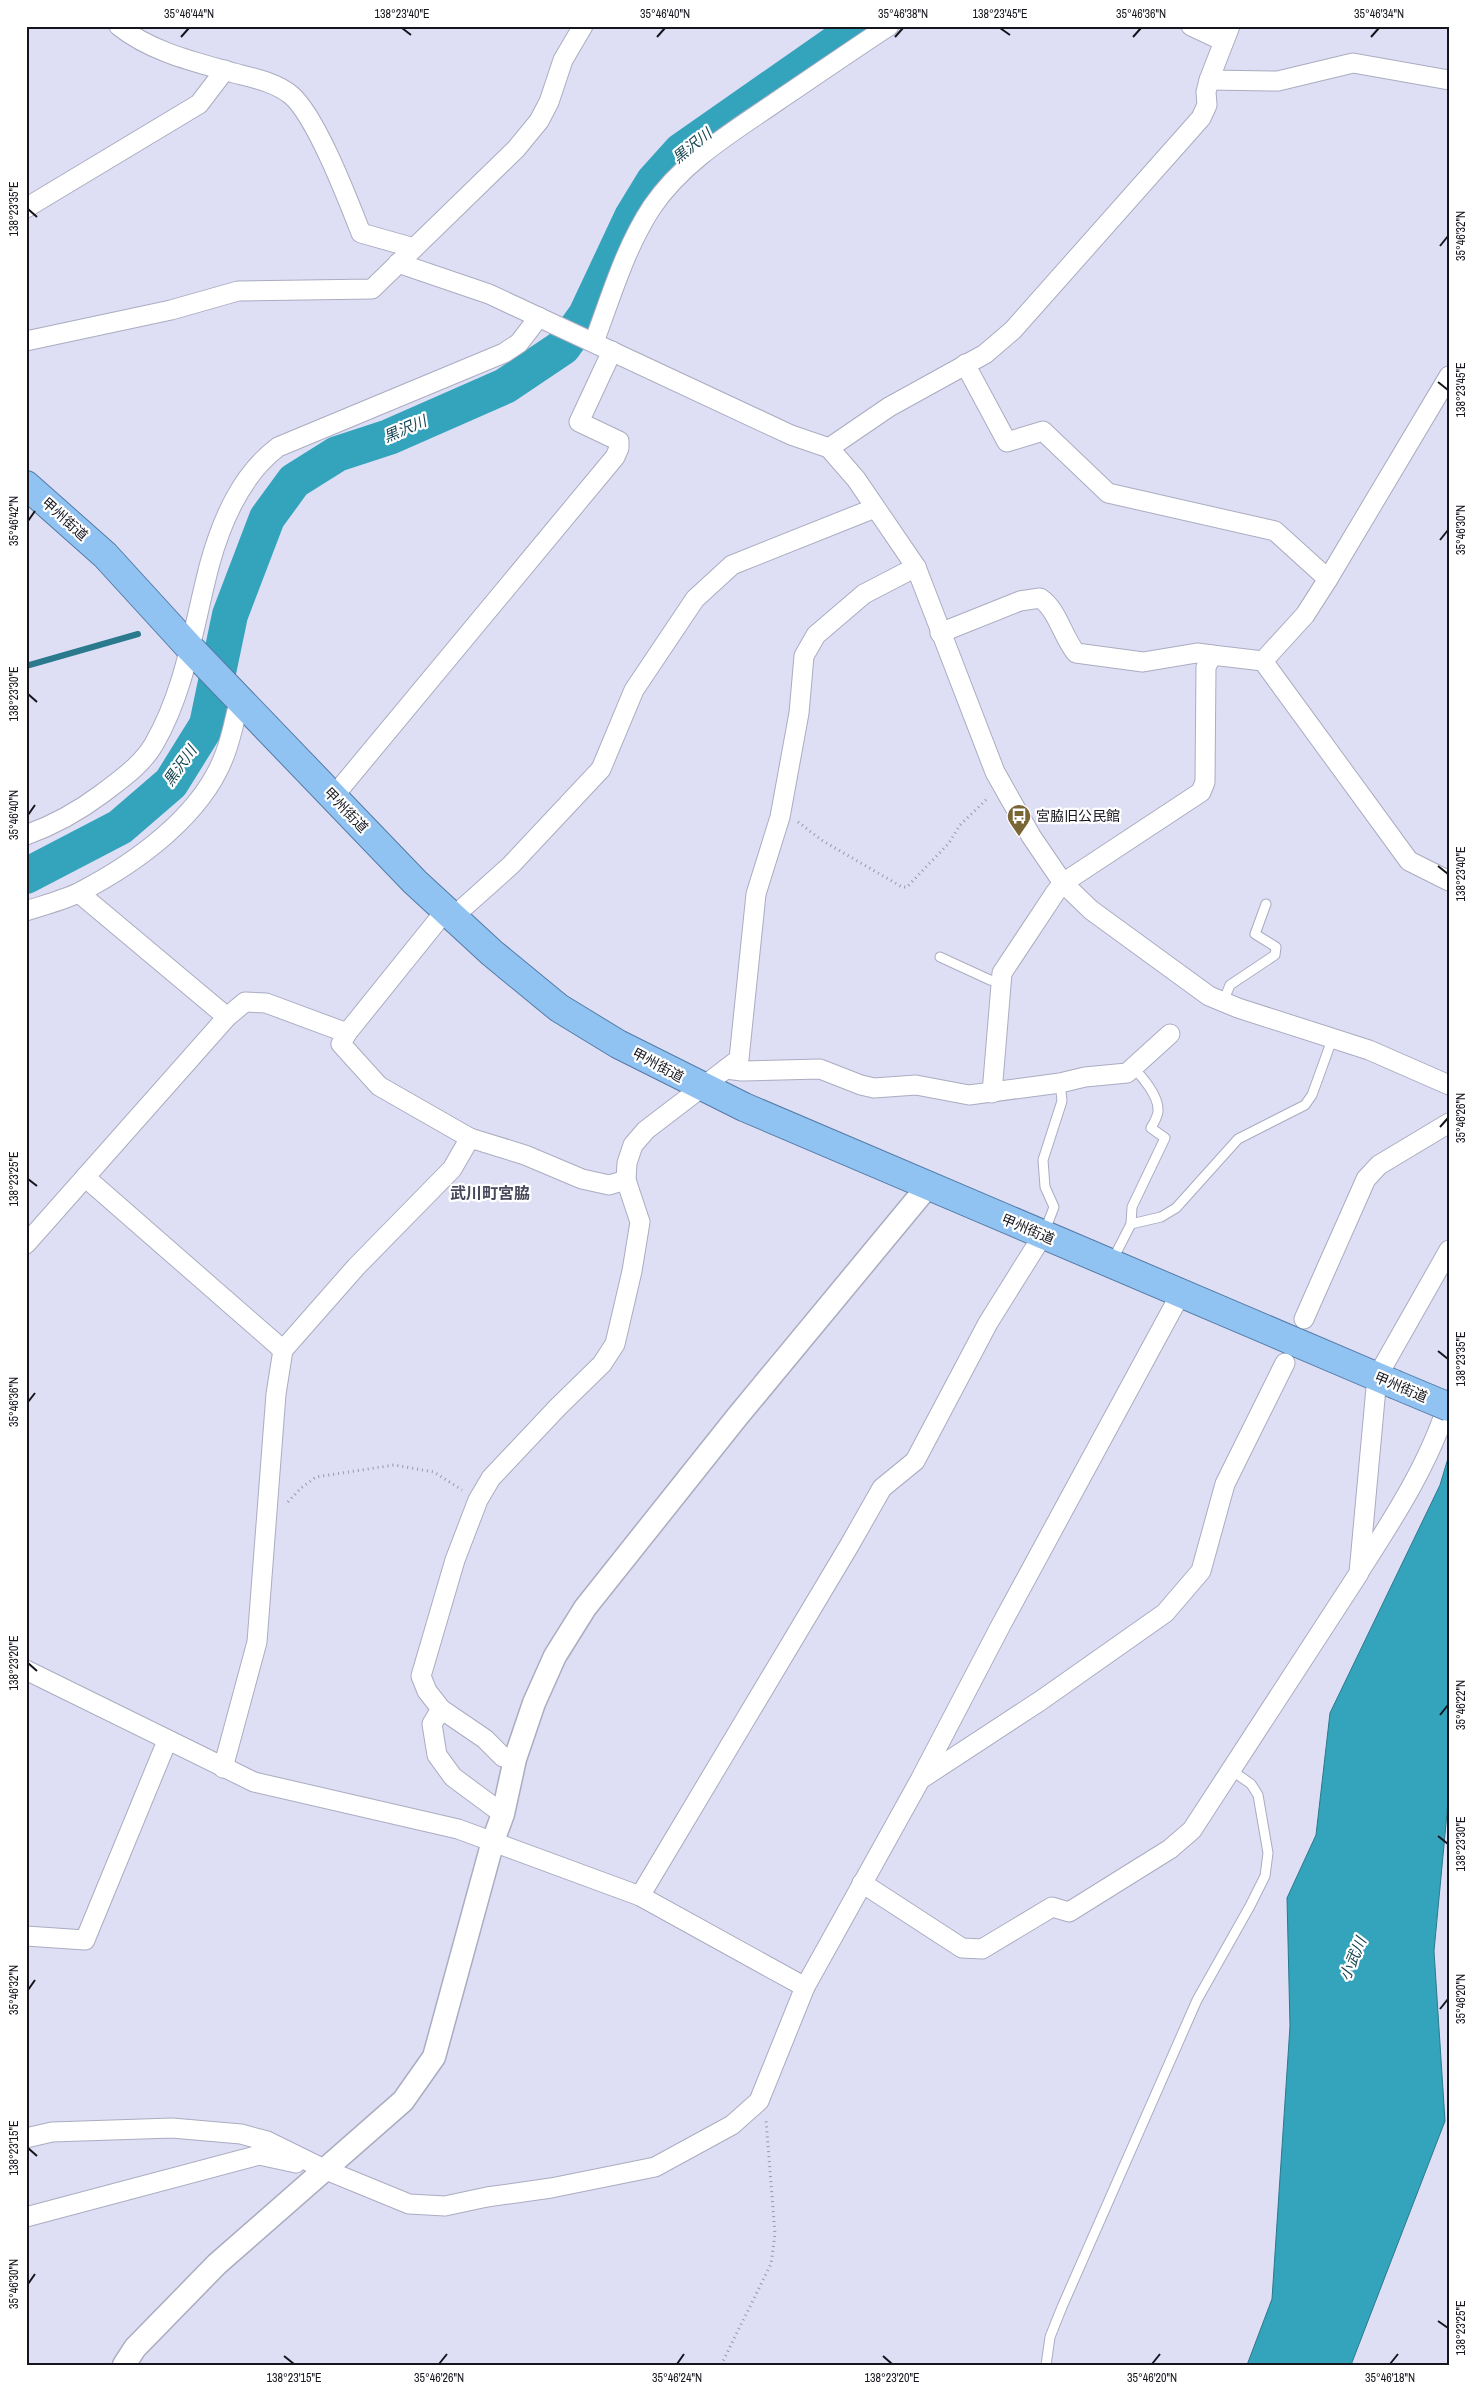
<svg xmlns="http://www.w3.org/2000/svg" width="1475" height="2391" font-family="'Archivo Narrow','Noto Sans JP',sans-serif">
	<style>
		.water { fill: #34a3bc; stroke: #2b798c }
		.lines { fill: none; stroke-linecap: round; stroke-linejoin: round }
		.stream { stroke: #2b798c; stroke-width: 6 }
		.river { stroke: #34a3bc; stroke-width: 36 }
		.service-casing { stroke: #aaacc0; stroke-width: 11 }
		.minor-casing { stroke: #aaacc0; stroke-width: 21 }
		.tertiary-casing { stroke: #aaacc0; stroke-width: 25 }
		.trunk-casing { stroke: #537ba5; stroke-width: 30 }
		.path { stroke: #9798a9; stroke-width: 3; stroke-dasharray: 1 4; stroke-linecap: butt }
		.service { stroke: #fff; stroke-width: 9 }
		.minor { stroke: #fff; stroke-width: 19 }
		.tertiary { stroke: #fff; stroke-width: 22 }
		.trunk { stroke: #90c2f2; stroke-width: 28 }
		.trunk-bridge-casing { stroke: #537ba5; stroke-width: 30; stroke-linecap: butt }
		.trunk-bridge { stroke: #90c2f2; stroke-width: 28 }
		.ticks { fill: none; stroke: #15161d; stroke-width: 2 }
		.labels { text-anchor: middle; stroke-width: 4.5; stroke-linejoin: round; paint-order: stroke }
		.street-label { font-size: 14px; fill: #15161d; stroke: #fff }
		.poi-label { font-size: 14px; fill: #15161d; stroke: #fff; text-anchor: start }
		.water-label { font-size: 15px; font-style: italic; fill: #164651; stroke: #fff }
		.quarter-label { font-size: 16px; font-weight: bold; fill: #47485a; stroke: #fff }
		.neatline { fill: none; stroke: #15161d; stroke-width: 2 }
		.ticks-label { font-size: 12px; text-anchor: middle; fill: #15161d }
	</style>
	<rect width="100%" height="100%" fill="#dedff5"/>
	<polygon class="water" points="1449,1455 1449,1792 1434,1951 1445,2121 1351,2365 1247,2365 1272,2299 1290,2026 1287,1898 1316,1835 1330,1713 1440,1485"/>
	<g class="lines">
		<g class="stream">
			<polyline points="216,619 230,615"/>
			<polyline points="26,666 138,634"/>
		</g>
		<polyline class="river" points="26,876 120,827 171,783 207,725 230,615 267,518 294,481 337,454 389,437 505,386 563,347 586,315 632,217 654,181 681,151 860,26"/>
		<g class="service-casing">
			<g id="service">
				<polyline points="940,957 990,980 1000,982"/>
				<polyline points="1223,1002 1230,985 1275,955 1276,947 1255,934 1266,904"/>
				<polyline points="1131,1224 1161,1217 1176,1208 1238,1139 1305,1105 1312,1095 1333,1037"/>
				<polyline points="1044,1233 1054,1207 1045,1187 1043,1160 1062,1101 1060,1083"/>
				<path d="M1112 1261 1131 1224 1132 1207 1165 1138 1151 1128C1154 1122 1159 1115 1158 1109 1158 1096 1143 1077 1133 1068"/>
				<polyline points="1046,2365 1050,2337 1062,2307 1197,2000 1250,1906 1265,1876 1268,1853 1258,1795 1251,1784 1231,1770"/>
			</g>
		</g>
		<g class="minor-casing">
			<g id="minor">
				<path d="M119 26C151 52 195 62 234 73 253 78 275 82 291 95 316 116 348 200 361 233L414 248"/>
				<polyline points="1191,26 1223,41"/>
				<polyline points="1209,80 1278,81 1353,63 1449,80"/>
				<polyline points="26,208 199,104 225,70"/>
				<polyline points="398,263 489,294 791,435 829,448 856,479 916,567 995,772 1031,836 1063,883 1091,910 1209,996 1238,1008 1369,1050 1449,1085"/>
				<polyline points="26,341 171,310 238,291 372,289 516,149 539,121 549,102 563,60 583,26"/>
				<path d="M594 342C611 297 625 248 652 207 683 161 734 131 779 100 815 76 852 50 889 26"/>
				<polyline points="965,364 1007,442 1043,431 1108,493 1275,531 1328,579"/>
				<polyline points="829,448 889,407 985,354 1013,330 1201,118 1207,105 1206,92 1209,80 1230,26"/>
				<path d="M940 633 1020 601 1040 598C1058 610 1062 636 1076 653L1143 662 1197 653 1212 655"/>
				<polyline points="1263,661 1305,615 1328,579 1449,376"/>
				<polyline points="333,797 615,457 619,448 619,441 579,422 612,351"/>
				<path d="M26 835C54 825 79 811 103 793 121 779 142 765 154 744 186 689 194 623 210 563 222 520 241 475 278 447L504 353 519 343 539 317"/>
				<polyline points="79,893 227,1017"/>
				<path d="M26 911C44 905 64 900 80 892 136 863 203 815 225 754 232 736 235 717 240 698"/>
				<polyline points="453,917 511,865 601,769 634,690 695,599 732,565 875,508"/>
				<polyline points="347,1033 341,1044 379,1086 470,1138 525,1155 582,1179 609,1185 626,1180"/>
				<polyline points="726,1069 742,1071 820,1069 861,1085 874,1088 916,1085 969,1095 1060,1083 1085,1077 1127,1073 1170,1034"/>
				<polyline points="992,1093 1002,973 1055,893 1063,883 1201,792 1205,782 1206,667 1212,655 1263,661 1409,861 1449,881"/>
				<polyline points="85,1177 283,1350"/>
				<polyline points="26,1244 227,1017 245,1002 266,1003 347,1033 446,910"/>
				<polyline points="1304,1319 1366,1179 1379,1165 1449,1123"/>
				<path d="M1361 1569C1395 1516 1431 1460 1449 1400"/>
				<polyline points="26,1670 254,1782 458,1829 640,1896 805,1987"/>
				<polyline points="441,1709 432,1724 437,1755 453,1777 503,1814"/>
				<polyline points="515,1759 503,1757 485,1739 441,1709 427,1691 421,1676 455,1560 478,1500 491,1478 558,1407 602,1364 615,1344 632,1271 640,1222 626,1180 627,1163 633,1145 646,1130 739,1059 756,894 780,817 799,713 804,656 816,635 864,594 916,567"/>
				<polyline points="223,1768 257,1642 276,1394 283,1350 356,1267 452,1169 470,1138"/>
				<polyline points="921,1779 1040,1701 1165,1613 1201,1571 1225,1484 1285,1363"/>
				<polyline points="862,1883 962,1948 982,1949 1052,1907 1069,1912 1170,1849 1192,1830 1359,1573 1377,1377 1449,1250"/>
				<polyline points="640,1896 849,1546 882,1488 915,1461 988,1323 1043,1235"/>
				<polyline points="26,1936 85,1940 167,1741"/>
				<polyline points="26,2138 52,2132 172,2128 241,2134 267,2141 326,2170 409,2204 445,2206 487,2197 551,2188 655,2167 732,2125 759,2101 805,1987 920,1780 1001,1625 1181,1293"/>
				<polyline points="26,2217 259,2155 296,2163"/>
			</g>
		</g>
		<g class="tertiary-casing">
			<polyline id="tertiary" points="124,2365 135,2348 217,2264 403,2101 434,2057 493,1841 503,1814 515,1759 534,1703 555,1656 585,1608 737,1417 928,1186"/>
		</g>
		<g class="trunk-casing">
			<polyline id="trunk" points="26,485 105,555 190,648 415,882 492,953 559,1008 618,1044 744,1107 1394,1384"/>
		</g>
		<g class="path">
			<polyline points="798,822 823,841 902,887 907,887 949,843 960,825 988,798"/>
			<polyline points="288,1502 301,1488 316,1477 394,1465 434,1472 462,1490"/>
			<polyline points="721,2365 771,2264 775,2234 766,2120"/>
		</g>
		<use href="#service" class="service"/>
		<use href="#minor" class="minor"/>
		<use href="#tertiary" class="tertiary"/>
		<use href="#trunk" class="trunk"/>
		<g class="trunk-bridge-casing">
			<polyline id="trunk-bridge" points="1394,1384 1449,1407"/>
		</g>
		<use href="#trunk-bridge" class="trunk-bridge"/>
	</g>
	<path class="ticks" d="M402 28 411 35M1000 28 1010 35M181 37 189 28M657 37 665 28M895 37 903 28M1133 37 1141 28M1371 37 1379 28M28 209 37 217M1440 246 1448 236M1438 382 1448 390M28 521 35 511M1440 540 1448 530M28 694 37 702M28 815 35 805M1438 866 1448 874M1440 1127 1448 1118M28 1179 37 1186M1438 1351 1448 1359M28 1402 35 1393M28 1663 37 1671M1440 1715 1448 1705M1438 1836 1448 1844M28 1990 35 1980M1440 2009 1448 1999M28 2148 37 2156M28 2284 35 2274M1438 2321 1448 2328M284 2356 294 2364M883 2356 892 2364M439 2364 447 2354M677 2364 684 2354M1152 2364 1160 2354M1390 2364 1398 2354"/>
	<defs>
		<g id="bus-pin" transform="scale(1.25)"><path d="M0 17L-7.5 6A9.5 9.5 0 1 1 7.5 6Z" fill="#7a6534" stroke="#fff"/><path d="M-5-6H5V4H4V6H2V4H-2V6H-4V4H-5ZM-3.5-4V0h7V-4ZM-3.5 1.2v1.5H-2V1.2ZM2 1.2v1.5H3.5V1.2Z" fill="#fff"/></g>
	</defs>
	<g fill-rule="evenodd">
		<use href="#bus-pin" x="1019" y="816"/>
	</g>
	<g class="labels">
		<g class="street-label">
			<text transform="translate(65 519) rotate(42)" y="5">甲州街道</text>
			<text transform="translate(346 810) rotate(46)" y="5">甲州街道</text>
			<text transform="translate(658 1065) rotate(28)" y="5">甲州街道</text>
			<text transform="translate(1028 1229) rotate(23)" y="5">甲州街道</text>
			<text transform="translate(1401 1387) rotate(23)" y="5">甲州街道</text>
		</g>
		<g class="poi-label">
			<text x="1036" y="821">宮脇旧公民館</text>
		</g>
		<g class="water-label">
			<text transform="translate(692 146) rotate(-39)" y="5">黒沢川</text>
			<text transform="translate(405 429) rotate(-23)" y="5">黒沢川</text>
			<text transform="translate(180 766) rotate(-55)" y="5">黒沢川</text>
			<text transform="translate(1353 1959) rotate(-67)" y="5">小武川</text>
		</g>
		<g class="quarter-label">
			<text x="490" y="1199">武川町宮脇</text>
		</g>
	</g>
	<rect width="1475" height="2391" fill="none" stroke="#ffffff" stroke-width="55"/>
	<rect x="28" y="28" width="1420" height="2336" class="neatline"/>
	<g class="ticks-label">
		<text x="189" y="18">35°46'44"N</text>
		<text x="402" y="18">138°23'40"E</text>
		<text x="665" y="18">35°46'40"N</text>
		<text x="903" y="18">35°46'38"N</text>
		<text x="1000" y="18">138°23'45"E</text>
		<text x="1141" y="18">35°46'36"N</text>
		<text x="1379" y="18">35°46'34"N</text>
		<text transform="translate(14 209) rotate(-90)" y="4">138°23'35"E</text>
		<text transform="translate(1461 236) rotate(-90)" y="4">35°46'32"N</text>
		<text transform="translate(1461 390) rotate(-90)" y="4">138°23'45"E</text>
		<text transform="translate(14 521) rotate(-90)" y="4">35°46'42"N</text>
		<text transform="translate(1461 530) rotate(-90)" y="4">35°46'30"N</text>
		<text transform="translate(14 694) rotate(-90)" y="4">138°23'30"E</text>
		<text transform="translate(14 815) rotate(-90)" y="4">35°46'40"N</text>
		<text transform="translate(1461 874) rotate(-90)" y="4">138°23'40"E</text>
		<text transform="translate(1461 1118) rotate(-90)" y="4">35°46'26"N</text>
		<text transform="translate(14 1179) rotate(-90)" y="4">138°23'25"E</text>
		<text transform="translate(1461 1359) rotate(-90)" y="4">138°23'35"E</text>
		<text transform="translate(14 1402) rotate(-90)" y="4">35°46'36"N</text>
		<text transform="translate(14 1663) rotate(-90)" y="4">138°23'20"E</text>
		<text transform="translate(1461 1705) rotate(-90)" y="4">35°46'22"N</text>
		<text transform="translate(1461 1844) rotate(-90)" y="4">138°23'30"E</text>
		<text transform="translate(14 1990) rotate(-90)" y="4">35°46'32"N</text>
		<text transform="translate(1461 1999) rotate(-90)" y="4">35°46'20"N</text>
		<text transform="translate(14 2148) rotate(-90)" y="4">138°23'15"E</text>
		<text transform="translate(14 2284) rotate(-90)" y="4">35°46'30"N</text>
		<text transform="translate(1461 2328) rotate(-90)" y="4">138°23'25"E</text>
		<text x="294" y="2382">138°23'15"E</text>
		<text x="439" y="2382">35°46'26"N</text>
		<text x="677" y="2382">35°46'24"N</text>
		<text x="892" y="2382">138°23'20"E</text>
		<text x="1152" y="2382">35°46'20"N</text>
		<text x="1390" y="2382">35°46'18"N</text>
	</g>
</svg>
